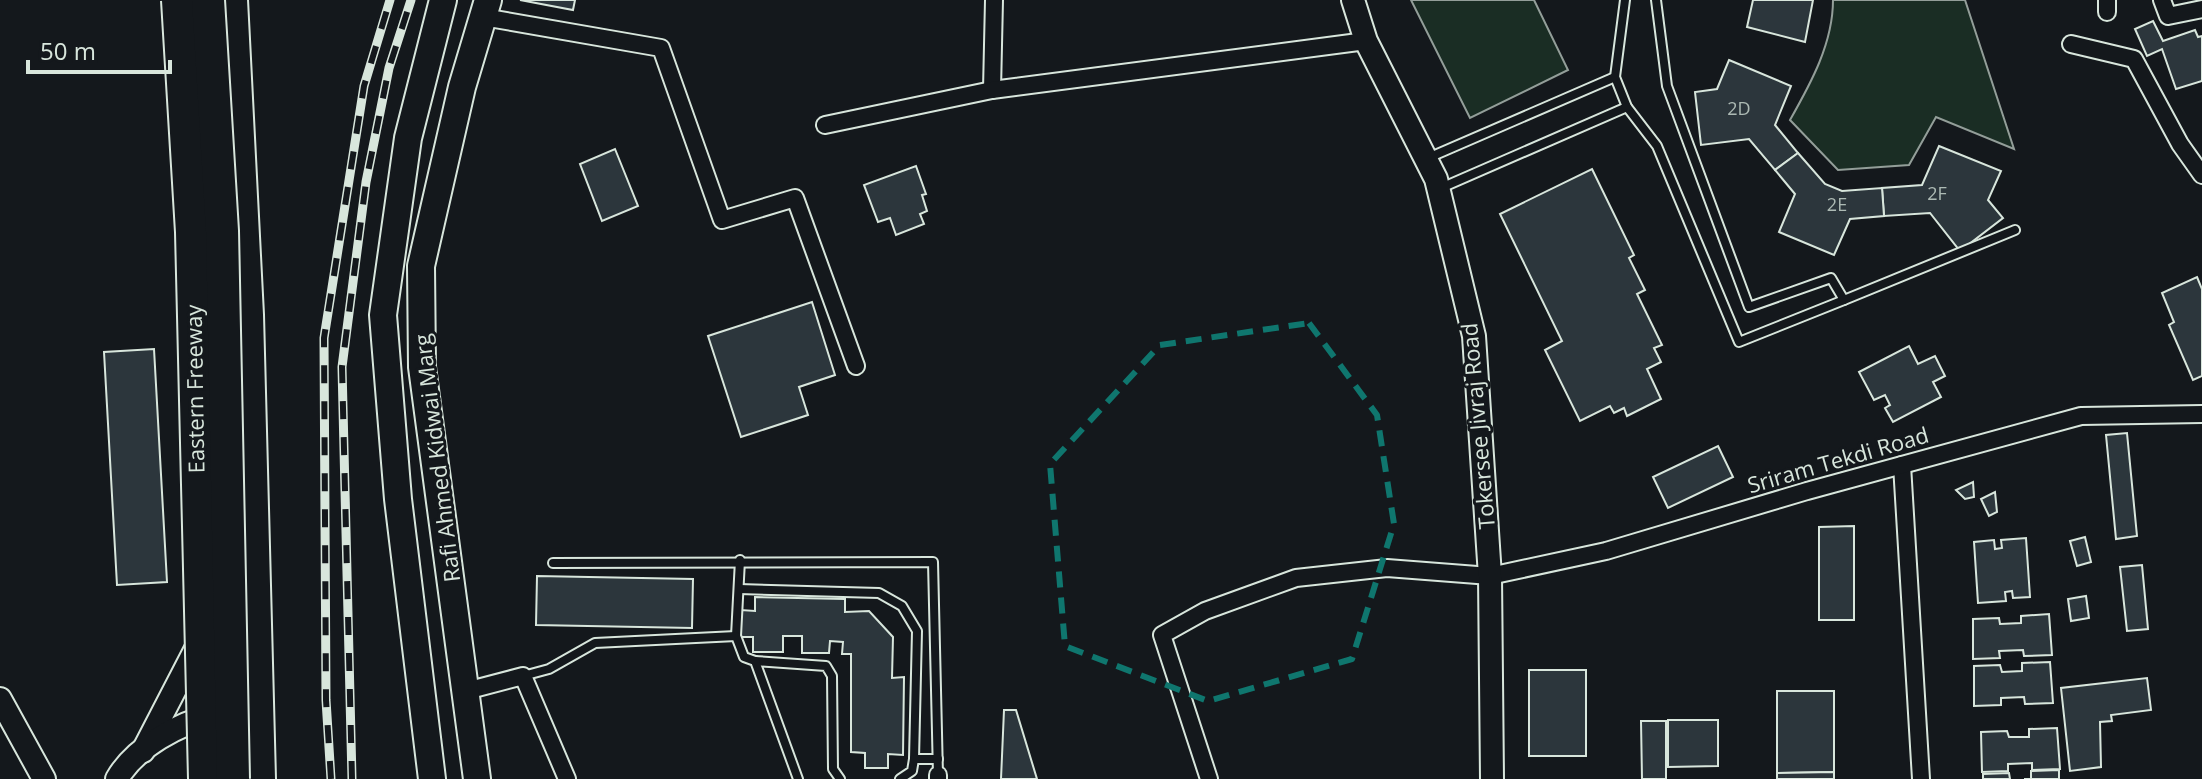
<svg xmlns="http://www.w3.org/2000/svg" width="2202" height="779" font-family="'Open Sans',sans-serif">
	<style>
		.green { fill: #1a2d24; stroke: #939e99; stroke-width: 2 }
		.building { fill: #2c363c; stroke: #d8e6dc; stroke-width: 2 }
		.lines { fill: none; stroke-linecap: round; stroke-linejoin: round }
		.service-casing { stroke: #d8e6dc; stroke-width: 12 }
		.minor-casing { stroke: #d8e6dc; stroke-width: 20 }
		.tertiary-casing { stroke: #d8e6dc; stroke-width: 26 }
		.primary-casing { stroke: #d8e6dc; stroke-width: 30 }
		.motorway-casing { stroke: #d8e6dc; stroke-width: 36 }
		.service { stroke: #14181c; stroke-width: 8 }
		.minor { stroke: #14181c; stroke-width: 16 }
		.tertiary { stroke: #14181c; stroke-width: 22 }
		.primary { stroke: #14181c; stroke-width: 26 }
		.motorway { stroke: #14181c; stroke-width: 32 }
		.rail-casing { stroke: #d8e6dc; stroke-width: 9 }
		.rail { stroke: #14181c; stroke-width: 6; stroke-dasharray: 18; stroke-linecap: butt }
		.motorway-bridge-casing { stroke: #d8e6dc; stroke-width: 36; stroke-linecap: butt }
		.motorway-bridge { stroke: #14181c; stroke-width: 32 }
		.marked { fill: none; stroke: #0f766e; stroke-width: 6; stroke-dasharray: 16 10; stroke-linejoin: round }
		.labels { text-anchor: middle; stroke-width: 6; stroke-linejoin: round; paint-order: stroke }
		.number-label { font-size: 18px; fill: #adbab4 }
		.street-label { font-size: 22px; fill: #d8e6dc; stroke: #14181c }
	</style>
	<rect width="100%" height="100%" fill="#14181c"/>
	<g class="green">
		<polygon points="1411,0 1534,0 1568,70 1470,118"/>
		<path d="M1833 0H1965L2014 149 1936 117 1909 165 1838 170 1790 120C1811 83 1833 43 1833 0Z"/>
	</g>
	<g class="building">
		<polygon points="520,0 575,0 573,10"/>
		<polygon points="1753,0 1813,0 1805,42 1747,27"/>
		<polygon points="2153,21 2163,41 2195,30 2198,37 2202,36 2202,81 2176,89 2162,49 2147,56 2135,29"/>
		<polygon points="1729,60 1791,86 1775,125 1798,153 1775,170 1749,139 1701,145 1695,92 1717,89"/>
		<polygon points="1939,146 2001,171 1988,200 2003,218 1960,251 1930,213 1884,216 1882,188 1922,185"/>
		<polygon points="615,149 638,206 602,221 580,164"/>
		<polygon points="1798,153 1825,184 1842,191 1882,188 1884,216 1850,219 1834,255 1779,232 1795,194 1775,170"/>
		<polygon points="916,166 926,194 922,195 927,211 920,214 924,224 896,235 890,218 878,222 864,185"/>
		<polygon points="1592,169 1634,255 1629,258 1645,290 1637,294 1662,345 1654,348 1661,362 1647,369 1661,399 1627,416 1624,408 1614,413 1610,406 1580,421 1545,350 1562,341 1500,214"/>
		<polygon points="2197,277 2202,289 2202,376 2193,380 2169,325 2174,322 2162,293"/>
		<polygon points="812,302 835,375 799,387 808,415 741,437 708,336"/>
		<polygon points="1909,346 1918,364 1935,356 1945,376 1933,382 1941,397 1893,422 1885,408 1890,405 1885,395 1874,400 1859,372"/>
		<polygon points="154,349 167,582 117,585 104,352"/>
		<polygon points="2127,433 2137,536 2116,539 2106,435"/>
		<polygon points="1718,446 1733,477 1668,508 1653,477"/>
		<polygon points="1973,482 1974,497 1965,499 1956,490"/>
		<polygon points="1995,492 1997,512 1989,516 1981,499"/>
		<polygon points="1854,526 1854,620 1819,620 1819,527"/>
		<polygon points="2085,537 2091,562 2077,566 2070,541"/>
		<polygon points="2026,538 2030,597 2013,598 2012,591 2005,592 2006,601 1978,603 1974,542 1994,540 1995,549 2002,548 2001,540"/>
		<polygon points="2142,565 2148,629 2127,631 2120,567"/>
		<polygon points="537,576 693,579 692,628 536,625"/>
		<polygon points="2086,596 2089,618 2071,621 2068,599"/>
		<polygon points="755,597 845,599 845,612 869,611 893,637 892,678 904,677 903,755 888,754 888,768 865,768 865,753 851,752 851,654 842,654 843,642 830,641 829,653 802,653 802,636 783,636 783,652 753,652 753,637 740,637 741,610 755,611"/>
		<polygon points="2049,614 2052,655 2024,656 2023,650 1999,651 2000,658 1973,659 1973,619 1999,618 2000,624 2021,623 2021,616"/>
		<polygon points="2050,662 2053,703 2025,704 2024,697 2001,698 2001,705 1974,706 1974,666 2000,665 2002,672 2022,671 2022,663"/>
		<rect x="1529" y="670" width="57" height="86"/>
		<polygon points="2147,678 2151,710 2111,715 2112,721 2100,722 2101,767 2070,771 2061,688"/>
		<polygon points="1777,691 1834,691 1834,772 1777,773"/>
		<polygon points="1004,710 1016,710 1037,779 1001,779"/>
		<polygon points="1668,720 1718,720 1718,766 1668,767"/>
		<polygon points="1641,721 1666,721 1666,779 1642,779"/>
		<polygon points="2057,728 2060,769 2032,770 2032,763 2008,764 2008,771 1982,772 1981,732 2007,731 2009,737 2029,737 2029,729"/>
		<polygon points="2059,770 2059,779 2024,779 2031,779 2031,771"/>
		<polygon points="1834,772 1834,779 1777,779 1777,773"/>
		<polygon points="2009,773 2010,779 1983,779 1983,774"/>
	</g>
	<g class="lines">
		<g class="service-casing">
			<g id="service">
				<polyline points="1625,0 1615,77 1627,107 1657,146 1739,342 1844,300 1831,278 1749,307 1667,86 1656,0"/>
				<polyline points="1428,158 1615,77"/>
				<polyline points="1441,188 1627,107"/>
				<polyline points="1844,300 2015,230"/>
				<polyline points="553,563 933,562 938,775"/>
				<polyline points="739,589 879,593 902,606 917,631 914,759 912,771 900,779"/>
				<polyline points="736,636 740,560"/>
				<polyline points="755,661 826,666 832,676 833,769 840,779"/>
				<polyline points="523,676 549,669 595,643 736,636 744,657 755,661 798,779"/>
				<polyline points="914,759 938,759"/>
			</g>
		</g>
		<g class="minor-casing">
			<g id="minor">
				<polyline points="2107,0 2107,12"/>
				<polyline points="2162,0 2168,16 2202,9"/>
				<polyline points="483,17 661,48 722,220 795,198 856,366"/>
				<polyline points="2071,44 2134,59 2180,144 2202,175"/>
				<polyline points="992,90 994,0"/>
				<polyline points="825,125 992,90 1366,41"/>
				<polyline points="1902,465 1921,779"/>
				<polyline points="466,691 523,676 567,779"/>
				<polyline points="938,775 938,779"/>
				<polyline points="1209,779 1162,635 1205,611 1296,578 1387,568 1490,576 1606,551 1807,491 2081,416 2202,414"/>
			</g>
		</g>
		<g class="tertiary-casing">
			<g id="tertiary">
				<polyline points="1353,0 1366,41 1436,179 1474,336 1490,576 1492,779"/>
				<polyline points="0,699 44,779"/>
				<polyline points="143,751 201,639"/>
				<path d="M117 779C135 747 180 723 214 715"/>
			</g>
		</g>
		<g class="primary-casing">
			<g id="primary">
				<polyline points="432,779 398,499 383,315 408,138 443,0"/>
				<polyline points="477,779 422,367 421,266 462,87 488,0"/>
			</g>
		</g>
		<g class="motorway-casing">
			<polyline id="motorway" points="231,0 247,315 259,779"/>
		</g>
		<use href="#service" class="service"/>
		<use href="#minor" class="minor"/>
		<use href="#tertiary" class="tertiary"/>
		<use href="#primary" class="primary"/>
		<use href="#motorway" class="motorway"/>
		<g class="rail-casing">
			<g id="rail">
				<polyline points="331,779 326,700 324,338 364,86 390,0"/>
				<polyline points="352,779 342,367 366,182 389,68 411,0"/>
			</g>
		</g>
		<use href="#rail" class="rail"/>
		<g class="motorway-bridge-casing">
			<g id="motorway-bridge">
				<polyline points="178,0 192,232 205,779"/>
				<polyline points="208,0 222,231 233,779"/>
			</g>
		</g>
		<use href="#motorway-bridge" class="motorway-bridge"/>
	</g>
	<path class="marked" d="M1309 323 1377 415 1394 524 1352 659 1208 701 1065 646 1050 464 1160 345Z"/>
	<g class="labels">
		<g class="number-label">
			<text x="1739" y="115">2D</text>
			<text x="1937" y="200">2F</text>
			<text x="1837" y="211">2E</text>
		</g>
		<g class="street-label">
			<text transform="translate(195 389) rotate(-91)" y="8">Eastern Freeway</text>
			<text transform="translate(1478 426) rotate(-95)" y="8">Tokersee Jivraj Road</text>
			<text transform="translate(437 458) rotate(-97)" y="8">Rafi Ahmed Kidwai Marg</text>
			<text transform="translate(1838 460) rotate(-16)" y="8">Sriram Tekdi Road</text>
		</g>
	</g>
	<path d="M28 60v12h142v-12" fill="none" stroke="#d8e6dc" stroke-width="4"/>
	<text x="40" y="60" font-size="24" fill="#d8e6dc" stroke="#14181c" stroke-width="6" paint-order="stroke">50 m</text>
</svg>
